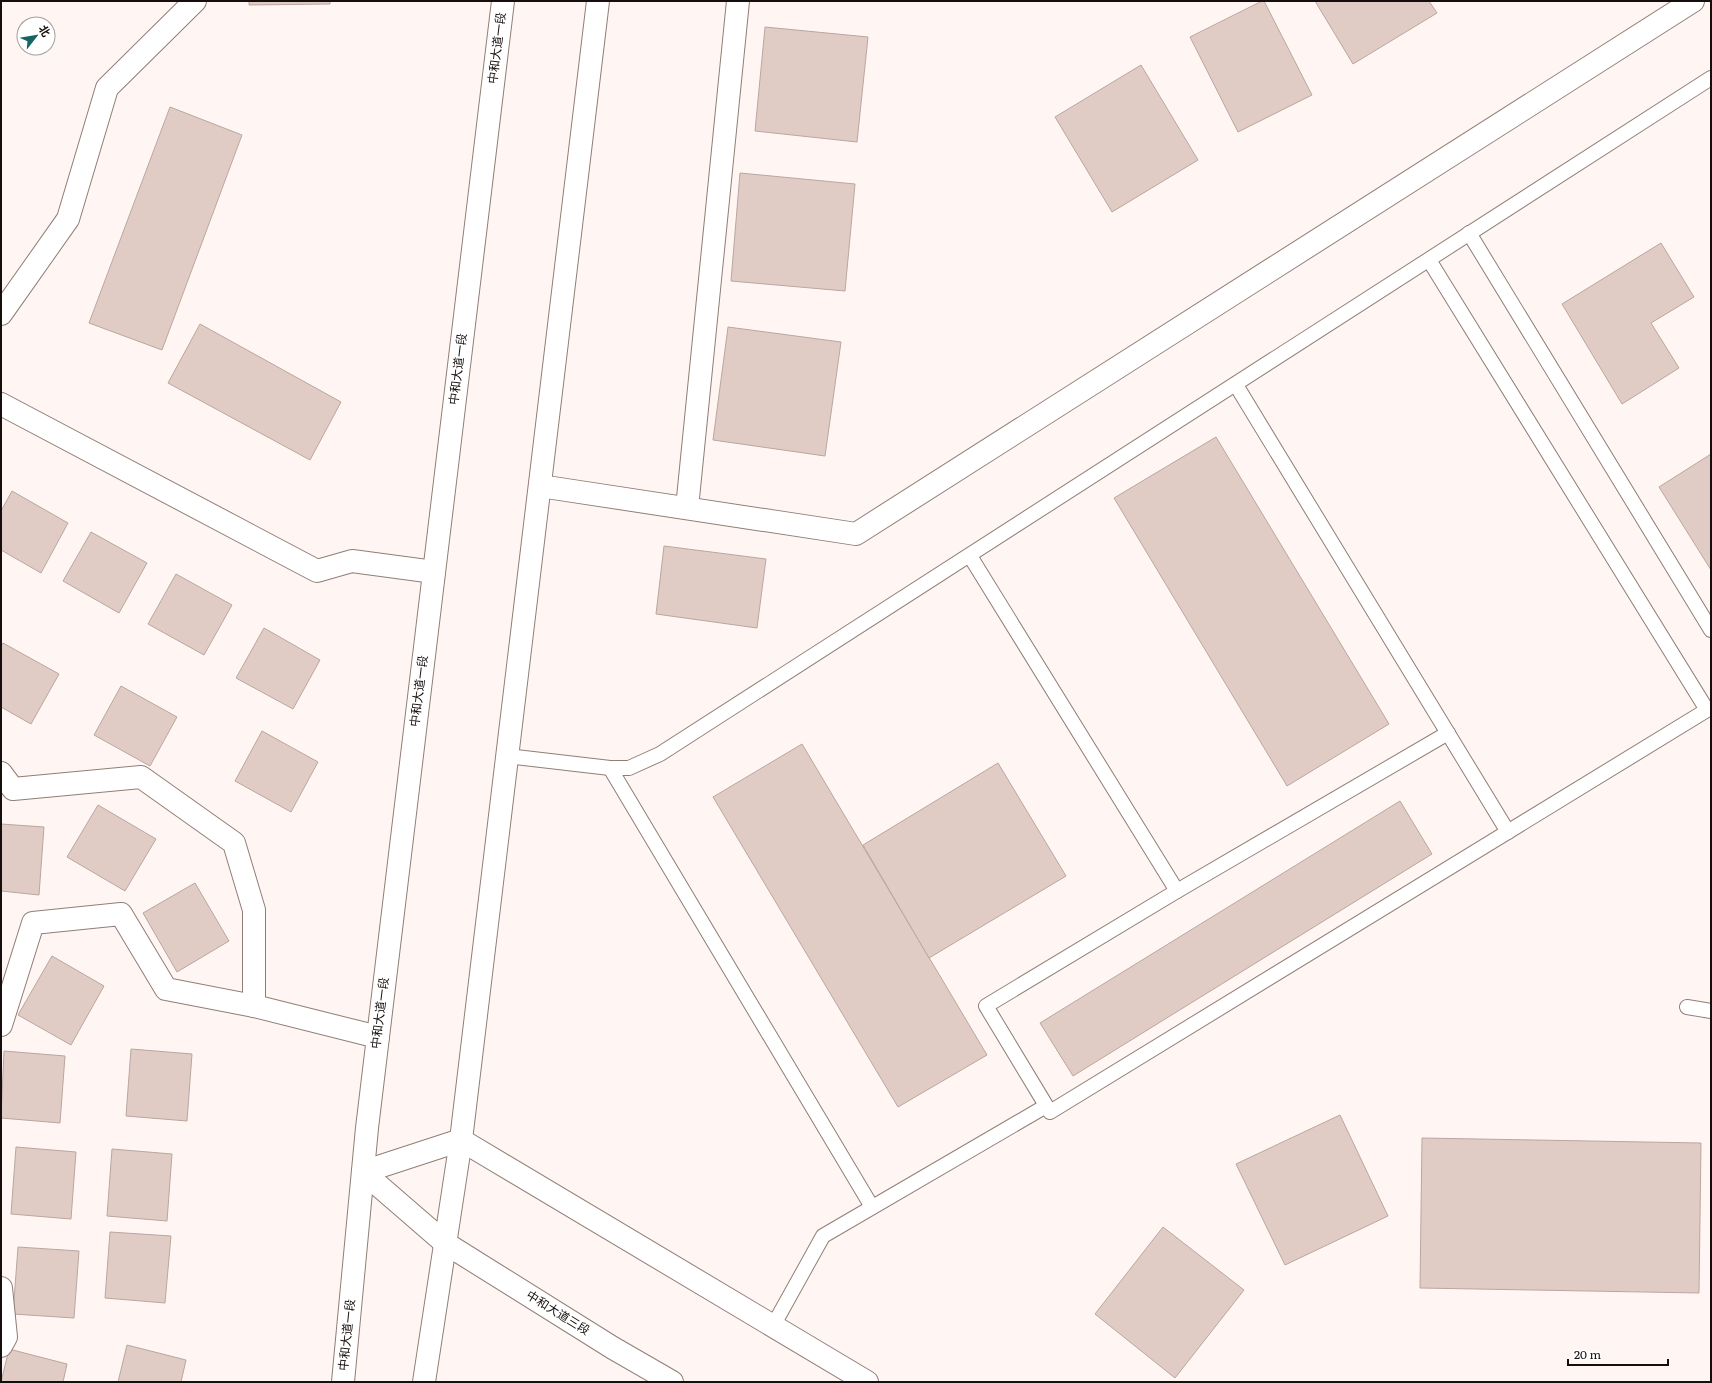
<svg xmlns="http://www.w3.org/2000/svg" width="1712" height="1383" font-family="Literata,'Noto Sans SC',serif">
	<style>
		.building { fill: #e1ccc5; stroke: #baa69f }
		.lines { fill: none; stroke-linecap: round; stroke-linejoin: round }
		.service-casing { stroke: #907e76; stroke-width: 16 }
		.minor-casing { stroke: #907e76; stroke-width: 24 }
		.secondary-casing { stroke: #907e76; stroke-width: 24 }
		.service { stroke: #fff; stroke-width: 14 }
		.minor { stroke: #fff; stroke-width: 22 }
		.secondary { stroke: #fff; stroke-width: 22 }
		.labels { text-anchor: middle; stroke-width: 3; stroke-linejoin: round; paint-order: stroke }
		.street-label { font-size: 12px; fill: #150e0c; stroke: #fff }
	</style>
	<rect width="100%" height="100%" fill="#fff6f3"/>
	<g class="building">
		<polygon points="249,1 330,1 330,4 249,5"/>
		<polygon points="1262,1 1264,1 1312,95 1238,132 1190,37"/>
		<polygon points="1315,1 1429,1 1437,13 1353,64"/>
		<polygon points="765,27 868,37 857,142 755,131"/>
		<polygon points="1141,65 1198,160 1112,212 1055,117"/>
		<polygon points="170,107 242,135 162,350 89,323"/>
		<polygon points="740,173 855,184 845,291 731,281"/>
		<polygon points="1661,243 1694,297 1651,323 1679,368 1622,404 1562,304"/>
		<polygon points="200,324 341,402 310,460 168,383"/>
		<polygon points="728,327 841,342 825,456 713,440"/>
		<polygon points="1216,437 1389,724 1287,786 1114,498"/>
		<polygon points="1711,454 1711,570 1659,487"/>
		<polygon points="12,491 68,523 41,573 1,550 1,511"/>
		<polygon points="91,532 147,563 119,613 63,581"/>
		<polygon points="664,546 766,559 757,628 656,614"/>
		<polygon points="176,574 232,605 204,655 148,624"/>
		<polygon points="264,628 320,660 293,709 236,678"/>
		<polygon points="3,643 59,674 31,724 1,707 1,646"/>
		<polygon points="121,686 177,717 150,766 94,735"/>
		<polygon points="262,731 318,762 291,812 235,781"/>
		<polygon points="802,744 987,1055 898,1107 713,797"/>
		<polygon points="998,763 1066,876 929,958 863,845"/>
		<polygon points="1400,801 1432,854 1073,1076 1040,1023"/>
		<polygon points="98,805 156,839 125,891 67,857"/>
		<polygon points="1,824 44,827 39,895 1,891"/>
		<polygon points="195,883 229,941 177,972 143,913"/>
		<polygon points="52,956 104,986 71,1045 18,1015"/>
		<polygon points="131,1049 192,1054 187,1121 126,1116"/>
		<polygon points="4,1051 65,1056 60,1123 1,1118"/>
		<polygon points="1340,1115 1388,1216 1285,1265 1236,1164"/>
		<polygon points="1422,1138 1701,1143 1699,1293 1420,1288"/>
		<polygon points="16,1147 76,1152 71,1219 11,1214"/>
		<polygon points="112,1149 172,1154 167,1221 107,1216"/>
		<polygon points="1163,1227 1244,1290 1175,1378 1095,1314"/>
		<polygon points="110,1232 171,1236 165,1303 105,1298"/>
		<polygon points="18,1247 79,1251 74,1318 13,1314"/>
		<polygon points="127,1345 186,1360 181,1382 118,1382"/>
		<polygon points="9,1349 67,1364 63,1382 1,1382"/>
	</g>
	<g class="lines">
		<g class="service-casing">
			<g id="service">
				<polyline points="1469,233 1711,630"/>
				<polyline points="1429,260 1707,710 1050,1112 986,1006 1177,891 1448,733"/>
				<polyline points="1236,385 1508,832"/>
				<polyline points="970,556 1177,891"/>
				<polyline points="507,756 610,768 629,768 660,754 1711,78"/>
				<polyline points="610,768 872,1207"/>
				<polyline points="1687,1007 1711,1011"/>
				<polyline points="773,1326 823,1236 1046,1106"/>
			</g>
		</g>
		<g class="minor-casing">
			<g id="minor">
				<polyline points="1,314 68,219 107,88 195,1"/>
				<polyline points="1,404 317,571 352,561 434,572"/>
				<polyline points="540,486 856,534 1693,1"/>
				<polyline points="687,508 738,1"/>
				<polyline points="1,773 13,789 141,777 234,843 254,910 254,1006"/>
				<polyline points="1,1025 33,923 121,914 166,989 254,1006 378,1037"/>
				<polyline points="1,1288 6,1337 1,1346"/>
			</g>
		</g>
		<g class="secondary-casing">
			<g id="secondary">
				<polyline points="363,1172 461,1140 867,1382"/>
				<polyline points="363,1172 445,1243 613,1348 672,1382"/>
				<polyline points="343,1382 367,1128 503,1"/>
				<polyline points="424,1382 461,1140 598,1"/>
			</g>
		</g>
		<use href="#service" class="service"/>
		<use href="#minor" class="minor"/>
		<use href="#secondary" class="secondary"/>
	</g>
	<g class="labels">
		<g class="street-label">
			<text transform="translate(497 48) rotate(-83)" y="4">中和大道一段</text>
			<text transform="translate(458 369) rotate(-83)" y="4">中和大道一段</text>
			<text transform="translate(419 691) rotate(-83)" y="4">中和大道一段</text>
			<text transform="translate(380 1013) rotate(-83)" y="4">中和大道一段</text>
			<text transform="translate(558 1313) rotate(32)" y="4">中和大道三段</text>
			<text transform="translate(347 1335) rotate(-84)" y="4">中和大道一段</text>
		</g>
	</g>
	<rect width="1712" height="1383" fill="none" stroke="#150e0c" stroke-width="4"/>
	<g transform="translate(36 36) rotate(59)"><circle r="19" fill="#ffffff" stroke="#a19f9e"/>
	<path d="M0-3L7 15L0 10L-7 15Z" fill="#176561"/>
	<text y="-6" font-size="11" font-weight="bold" text-anchor="middle" fill="#150e0c">北</text>
	</g>
	<path d="M1568 1359v6h100v-6" fill="none" stroke="#150e0c" stroke-width="2"/>
	<text x="1574" y="1359" font-size="12" fill="#150e0c" stroke="#ffffff" stroke-width="3" paint-order="stroke">20 m</text>
</svg>
